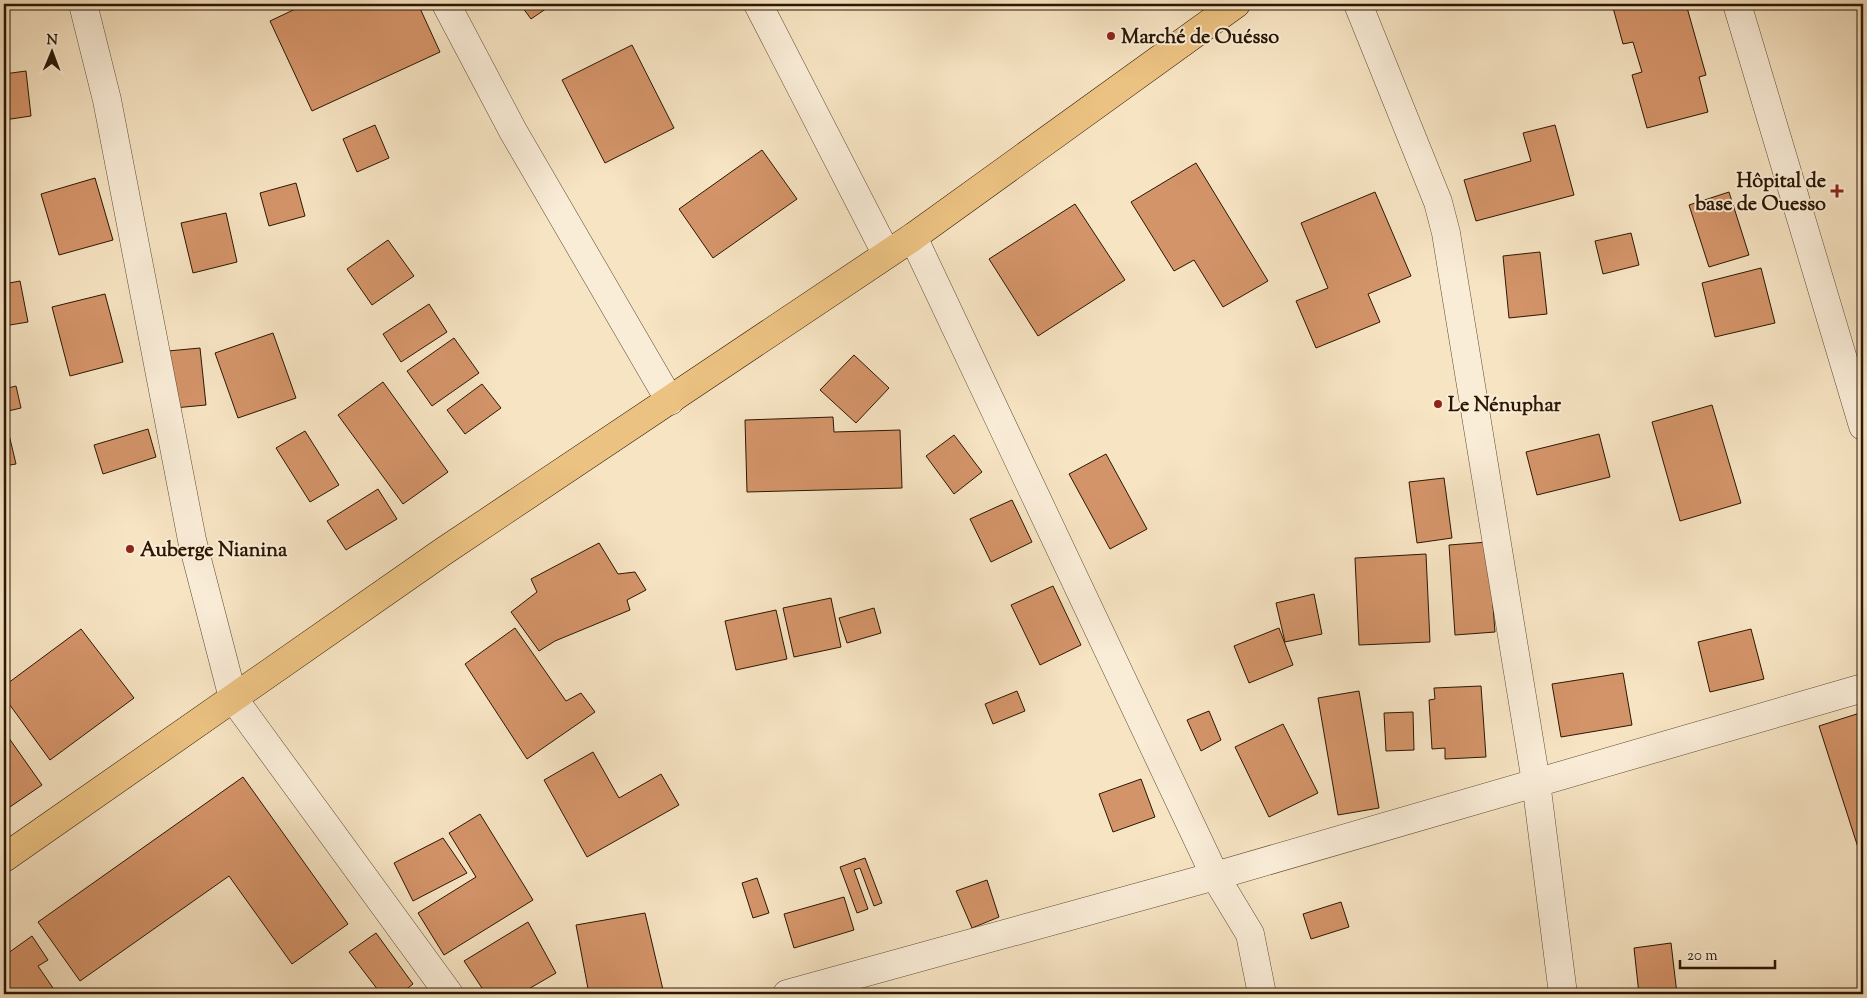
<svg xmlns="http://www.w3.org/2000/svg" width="1867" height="998" font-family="'Sorts Mill Goudy',serif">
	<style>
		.building { fill: #d49469; stroke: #2b1702 }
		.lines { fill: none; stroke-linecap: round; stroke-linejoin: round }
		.minor-casing { stroke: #5e4a32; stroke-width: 29 }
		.highway-casing { stroke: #2b1702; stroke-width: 29 }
		.minor { stroke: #faedd8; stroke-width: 28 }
		.highway { stroke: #ecc282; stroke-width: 28 }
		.poi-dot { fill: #8f2418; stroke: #faedd8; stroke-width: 2 }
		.labels { text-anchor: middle; stroke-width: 4; stroke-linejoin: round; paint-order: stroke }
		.poi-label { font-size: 20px; font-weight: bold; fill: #2b1702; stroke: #faedd8; text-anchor: start }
	</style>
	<rect width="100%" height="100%" fill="#f7e4c3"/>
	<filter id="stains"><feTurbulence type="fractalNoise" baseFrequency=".004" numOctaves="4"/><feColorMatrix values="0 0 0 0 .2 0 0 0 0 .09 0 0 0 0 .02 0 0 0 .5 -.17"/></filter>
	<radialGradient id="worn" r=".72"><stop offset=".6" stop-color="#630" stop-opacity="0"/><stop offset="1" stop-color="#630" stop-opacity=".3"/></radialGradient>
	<g class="building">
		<polygon points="306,4 418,4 440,52 312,111 270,21"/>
		<polygon points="520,4 553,4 531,19"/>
		<polygon points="1612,4 1686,4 1706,75 1699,77 1708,112 1647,128 1632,75 1642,72 1633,42 1623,44"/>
		<polygon points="632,45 674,128 605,163 562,80"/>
		<polygon points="26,71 31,116 4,120 4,74"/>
		<polygon points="375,125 389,158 357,172 343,139"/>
		<polygon points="1555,125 1574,195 1476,221 1464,180 1531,161 1523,133"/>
		<polygon points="762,150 797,199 713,258 679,209"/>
		<polygon points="1196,163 1268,281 1223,307 1194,260 1174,271 1131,202"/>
		<polygon points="95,178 113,240 59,255 41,194"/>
		<polygon points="296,183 305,216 269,226 260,193"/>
		<polygon points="1375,192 1411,276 1368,294 1380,322 1316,348 1296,301 1328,288 1301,223"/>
		<polygon points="1729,192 1749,255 1709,267 1689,205"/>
		<polygon points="1075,204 1125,280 1038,336 989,259"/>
		<polygon points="226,213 237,262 193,273 181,223"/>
		<polygon points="1631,233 1639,265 1603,274 1595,241"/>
		<polygon points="388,240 414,276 372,305 347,269"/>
		<polygon points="1540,252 1547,314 1509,318 1503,256"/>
		<polygon points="1761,268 1775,323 1715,337 1702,283"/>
		<polygon points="20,281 28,322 4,326 4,284"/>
		<polygon points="105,294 123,362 70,376 52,307"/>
		<polygon points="429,304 447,332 401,362 383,334"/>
		<polygon points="273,333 296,398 238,418 215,353"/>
		<polygon points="454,338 479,373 432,406 407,371"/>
		<polygon points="200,348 206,405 174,408 168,351"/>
		<polygon points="854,355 889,388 856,423 820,390"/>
		<polygon points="383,382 448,472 403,504 338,415"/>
		<polygon points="482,384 501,408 465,434 447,410"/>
		<polygon points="16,386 21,408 4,412 4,389"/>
		<polygon points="1712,405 1741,503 1680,521 1652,422"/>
		<polygon points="833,417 834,432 900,430 902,488 747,492 745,420"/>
		<polygon points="6,422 16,464 4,466 4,423"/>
		<polygon points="148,429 156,457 103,474 94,445"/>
		<polygon points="305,431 339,485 310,502 276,448"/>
		<polygon points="1599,434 1610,477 1537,495 1526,452"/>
		<polygon points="954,435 982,472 954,494 926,456"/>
		<polygon points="1106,454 1147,529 1110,549 1069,474"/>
		<polygon points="1444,478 1452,538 1417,543 1409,482"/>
		<polygon points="378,489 397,519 346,550 327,521"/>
		<polygon points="1012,500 1032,542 991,562 970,519"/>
		<polygon points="1488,542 1495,632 1455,635 1449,545"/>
		<polygon points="599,543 618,574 635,572 646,590 627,600 630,610 555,641 539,651 511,612 537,592 531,579"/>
		<polygon points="1426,554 1430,642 1359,645 1355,558"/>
		<polygon points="1053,586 1081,645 1040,665 1011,605"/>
		<polygon points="1314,594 1322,634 1285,642 1276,603"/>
		<polygon points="831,598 841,647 794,657 783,608"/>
		<polygon points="874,608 881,633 847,643 839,618"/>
		<polygon points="776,610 787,659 736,670 725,621"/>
		<polygon points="515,628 566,701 581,693 595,712 527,759 465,664"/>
		<polygon points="1279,628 1293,665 1249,683 1234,646"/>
		<polygon points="81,629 134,698 50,760 4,697 4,686"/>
		<polygon points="1751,629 1764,679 1710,692 1698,642"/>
		<polygon points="1623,673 1632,725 1561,737 1552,684"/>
		<polygon points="1481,686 1486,757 1445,759 1445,748 1432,749 1429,700 1435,699 1434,688"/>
		<polygon points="1017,691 1025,711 993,724 985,704"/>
		<polygon points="1359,691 1379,808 1338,815 1318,698"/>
		<polygon points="1209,711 1221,740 1201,751 1187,720"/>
		<polygon points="1413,712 1414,750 1386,751 1384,713"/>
		<polygon points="1863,712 1863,863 1819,726"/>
		<polygon points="1283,724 1318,793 1269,817 1235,747"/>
		<polygon points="4,731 42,785 4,811"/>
		<polygon points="593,752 619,798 661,774 679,805 587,857 544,780"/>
		<polygon points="243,777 348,924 292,964 229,876 80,981 38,922"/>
		<polygon points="1141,779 1155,817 1113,832 1099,794"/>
		<polygon points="480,814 533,900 444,955 418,913 476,877 449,833"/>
		<polygon points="443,838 467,873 413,901 394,863"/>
		<polygon points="865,858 882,903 874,906 860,868 854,870 868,909 857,913 840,867"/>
		<polygon points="757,878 769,913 753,918 742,883"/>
		<polygon points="987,880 999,917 972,928 956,891"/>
		<polygon points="844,897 854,930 794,948 784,914"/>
		<polygon points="1341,902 1349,927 1311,939 1303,914"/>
		<polygon points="645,913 664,994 589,994 576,925"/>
		<polygon points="528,922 556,973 520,994 486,994 464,961"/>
		<polygon points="376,933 413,984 400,994 381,994 349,952"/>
		<polygon points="32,936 48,960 38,966 53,988 44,994 5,994 4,992 4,956"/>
		<polygon points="1671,943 1677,994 1639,994 1634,948"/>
	</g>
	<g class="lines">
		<g class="minor-casing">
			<g id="minor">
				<polyline points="83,4 107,100 192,540 233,698 449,994"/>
				<polyline points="446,4 513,131 670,401"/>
				<polyline points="758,4 886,253"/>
				<polyline points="1358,4 1438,202 1446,233 1536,782 1563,994"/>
				<polyline points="1737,4 1863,426"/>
				<polyline points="913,237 1215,876 1250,934 1262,994"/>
				<polyline points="787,994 1215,876 1863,688"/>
			</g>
		</g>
		<g class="highway-casing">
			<polyline id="highway" points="4,858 444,551 913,237 1236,4"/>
		</g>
		<use href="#minor" class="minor"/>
		<use href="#highway" class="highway"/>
	</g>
	<g class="poi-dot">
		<circle cx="1111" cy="36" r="5"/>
		<path d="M1834.5 183.5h5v5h5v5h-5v5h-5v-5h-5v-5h5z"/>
		<circle cx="1438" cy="404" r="5"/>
		<circle cx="130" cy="549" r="5"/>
	</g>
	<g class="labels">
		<g class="poi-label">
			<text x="1121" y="43">Marché de Ouésso</text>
			<text x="1826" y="187" text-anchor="end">Hôpital de<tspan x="1826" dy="23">base de Ouesso</tspan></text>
			<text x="1448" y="411">Le Nénuphar</text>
			<text x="140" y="556">Auberge Nianina</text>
		</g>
	</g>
	<rect width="1867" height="998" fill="none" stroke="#f7e4c3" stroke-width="20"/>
	<rect x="5" y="5" width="1857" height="988" fill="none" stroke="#2b1702" stroke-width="2.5"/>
	<rect x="10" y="10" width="1847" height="978" fill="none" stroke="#2b1702"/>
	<g transform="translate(52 52) rotate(1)" stroke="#faedd8" stroke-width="4" paint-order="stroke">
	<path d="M0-4L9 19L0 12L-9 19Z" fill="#2b1702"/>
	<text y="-8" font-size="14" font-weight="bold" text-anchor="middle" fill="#2b1702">N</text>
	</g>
	<path d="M1680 960v8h95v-8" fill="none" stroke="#2b1702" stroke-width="2.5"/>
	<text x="1687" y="960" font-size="15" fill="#2b1702" stroke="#faedd8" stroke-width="4" paint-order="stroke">20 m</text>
	<rect width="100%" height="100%" filter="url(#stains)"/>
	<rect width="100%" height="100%" fill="url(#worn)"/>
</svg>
